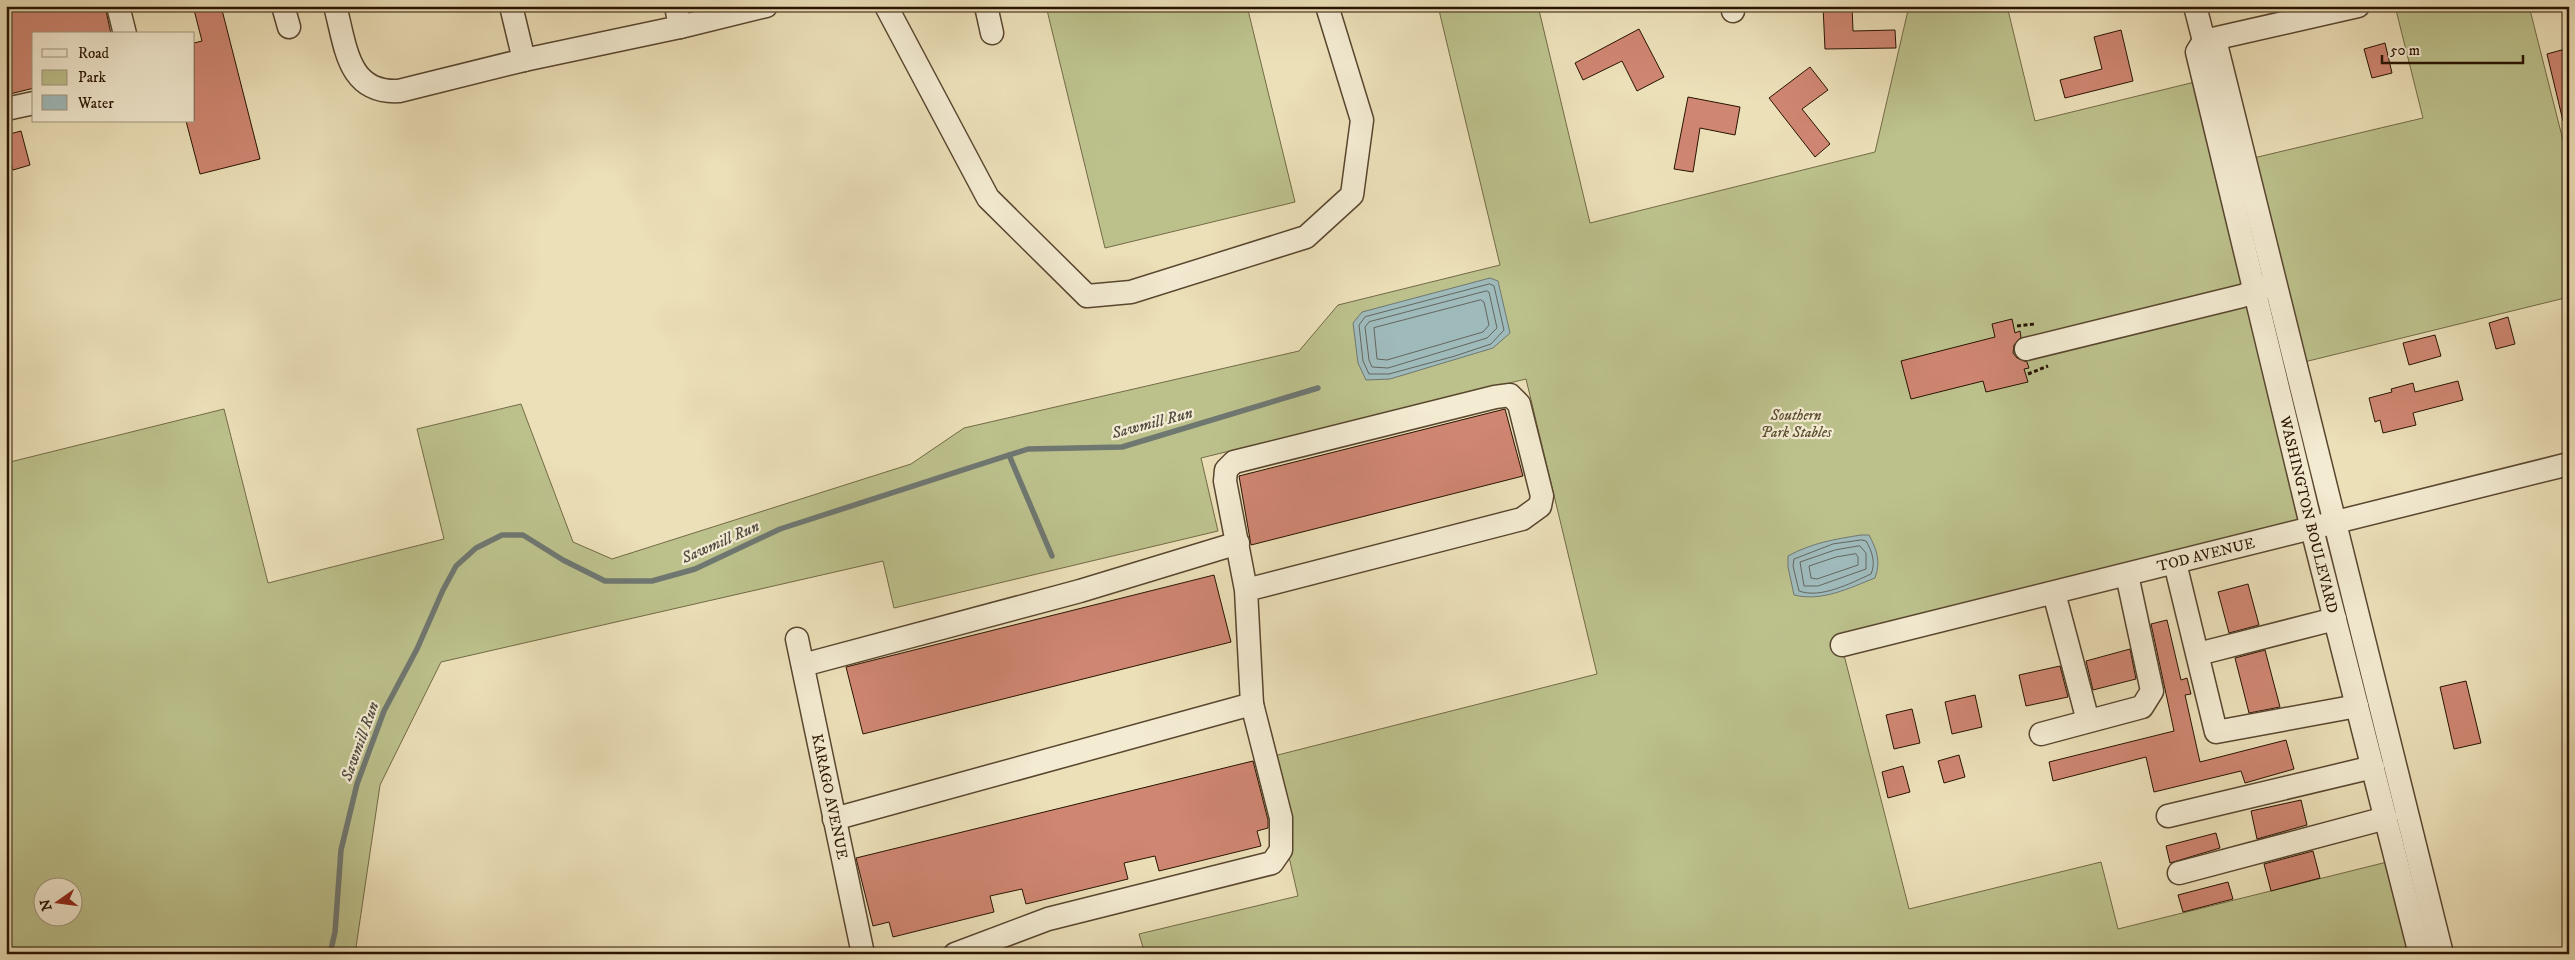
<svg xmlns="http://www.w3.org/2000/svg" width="2575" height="960" font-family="'IM FELL DW Pica',serif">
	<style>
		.green { fill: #bcc18c; stroke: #726a46; fill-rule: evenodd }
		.water { fill: #9fbabb; stroke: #6f7771 }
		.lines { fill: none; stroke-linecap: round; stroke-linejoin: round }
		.shore { stroke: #64665e; stroke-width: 1 }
		.stream { stroke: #6f7771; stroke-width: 5.5 }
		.building { fill: #cf8672; stroke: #281301 }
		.minor-casing { stroke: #59462f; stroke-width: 25 }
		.path { stroke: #281301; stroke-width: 3; stroke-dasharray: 4 2.5; stroke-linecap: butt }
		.minor { stroke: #f3ebd2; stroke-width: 22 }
		.labels { text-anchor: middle; stroke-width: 4.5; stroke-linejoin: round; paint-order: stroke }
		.park-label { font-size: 15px; font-style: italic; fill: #5c5032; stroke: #f3ebd2 }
		.street-label { font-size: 15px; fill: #281301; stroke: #f3ebd2 }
		.water-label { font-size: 16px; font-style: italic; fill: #524d42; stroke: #f3ebd2 }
	</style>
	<rect width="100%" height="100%" fill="#ece0b9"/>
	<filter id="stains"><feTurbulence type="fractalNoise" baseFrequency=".004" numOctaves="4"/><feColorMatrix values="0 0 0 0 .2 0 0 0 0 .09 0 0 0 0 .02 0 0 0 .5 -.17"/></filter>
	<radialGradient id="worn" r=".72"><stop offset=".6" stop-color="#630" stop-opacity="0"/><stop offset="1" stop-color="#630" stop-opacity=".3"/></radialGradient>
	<g class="green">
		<polygon points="1046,6 1247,6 1295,202 1105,248"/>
		<path d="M1438 6H1538L1590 223 1875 152 1909 6H2007L2035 121 2203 80 2245 160 2423 118 2395 6H2529L2569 164V297L2296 364 2442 954 2312 530 1843 651 1909 909 2101 862 2118 929 2387 862 2410 954H1145L1139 934 1298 896 1266 758 1597 674 1526 379 1201 458 1218 531 894 608 883 561 441 662 380 785 355 954H6V463L224 409 268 583 444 539 417 429 521 404 573 542 612 559 911 464 964 428 1299 351 1338 305 1500 265ZM42 888H72V918H42Z"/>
	</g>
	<g class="water">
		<polygon points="1490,278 1498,281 1510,333 1493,348 1390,379 1366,380 1358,363 1353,323 1362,312"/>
		<path d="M1861 535H1869C1877 550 1881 562 1875 578 1849 588 1822 602 1794 595L1788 567V556C1811 543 1836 539 1861 535Z"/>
	</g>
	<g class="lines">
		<g class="shore">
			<polygon points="1490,284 1494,286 1504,330 1491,344 1455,356 1389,374 1369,374 1363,361 1359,325 1365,317"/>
			<polygon points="1487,291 1489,292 1497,328 1487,338 1388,368 1372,367 1369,360 1365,327 1369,322"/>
			<polygon points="1481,300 1484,302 1489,325 1483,332 1387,360 1377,359 1374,328"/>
			<path d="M1862 540 1866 541C1872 551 1876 563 1871 574 1851 583 1821 599 1799 591L1793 566 1794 559 1833 544Z"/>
			<polygon points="1860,546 1866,553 1866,569 1818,586 1804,586 1800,562 1835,550"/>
			<polygon points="1856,554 1858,557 1858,565 1817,579 1811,578 1809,566 1836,557"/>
		</g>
		<g class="stream">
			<polyline points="1009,455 1052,556"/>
			<polyline points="330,954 335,932 341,850 357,784 384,711 417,649 443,590 456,566 476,548 502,535 523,535 563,560 605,581 652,581 695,569 780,529 1028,449 1122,447 1318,388"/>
		</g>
	</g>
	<g class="building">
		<polygon points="6,6 105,6 111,34 34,34 34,88 6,95"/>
		<polygon points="193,6 221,6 260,159 200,174 186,121 194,121 194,43 202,41"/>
		<polygon points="1823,6 1852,6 1853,31 1895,30 1896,48 1825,49"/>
		<polygon points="1639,29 1664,77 1637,91 1622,61 1583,80 1575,63"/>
		<polygon points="2121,30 2133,81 2065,98 2060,80 2102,69 2094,37"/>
		<polygon points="2385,43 2392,73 2372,78 2364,49"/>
		<polygon points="2569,48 2569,120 2563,121 2547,54"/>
		<polygon points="1810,67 1828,90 1802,109 1830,144 1815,157 1769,98"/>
		<polygon points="1688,97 1740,107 1735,135 1700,128 1693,172 1674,169"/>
		<polygon points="21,131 30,165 13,170 6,146 6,135"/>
		<polygon points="2508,317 2515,344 2496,349 2489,323"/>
		<polygon points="2012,319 2015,333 2020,331 2021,337 2014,345 2013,353 2017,358 2027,362 2029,368 2024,369 2028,382 1986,392 1983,381 1911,399 1901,361 1995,337 1992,324"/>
		<polygon points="2435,335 2441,356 2409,365 2403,343"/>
		<polygon points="2458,381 2463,400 2413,413 2416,425 2383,433 2380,420 2375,422 2369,398 2392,392 2391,389 2413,383 2415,392"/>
		<polygon points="1505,409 1523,476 1251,545 1239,476"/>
		<polygon points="1214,575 1231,642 863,734 846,667"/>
		<polygon points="2248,584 2259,625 2229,633 2218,592"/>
		<polygon points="2167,620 2181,680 2187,678 2191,694 2185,695 2200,762 2286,740 2294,769 2245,783 2241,771 2154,792 2146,757 2053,781 2049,762 2174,731 2151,624"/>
		<polygon points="2130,649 2136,679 2093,690 2086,661"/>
		<polygon points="2265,650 2280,707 2249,713 2235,658"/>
		<polygon points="2060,666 2068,697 2026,706 2019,675"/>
		<polygon points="2466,681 2481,743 2454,749 2440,687"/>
		<polygon points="1975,695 1982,727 1952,734 1945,702"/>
		<polygon points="1912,709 1920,743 1894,749 1886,715"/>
		<polygon points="1959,755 1965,777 1944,783 1938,761"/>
		<polygon points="1253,761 1268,820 1268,828 1257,831 1261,846 1159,871 1155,856 1124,863 1128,879 1026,904 1022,889 990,896 994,912 893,937 889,922 873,926 856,858"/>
		<polygon points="1903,766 1910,792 1888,798 1882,772"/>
		<polygon points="2301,800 2307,825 2257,839 2251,811"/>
		<polygon points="2216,833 2220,848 2170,863 2166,846"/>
		<polygon points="2313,851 2320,878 2271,891 2264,864"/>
		<polygon points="2228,882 2233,899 2183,912 2178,895"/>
	</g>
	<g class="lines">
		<g class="minor-casing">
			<g id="minor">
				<polyline points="118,6 125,34"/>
				<polyline points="283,6 289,27"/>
				<path d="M335 6C346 46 347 94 399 91L524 60 511 6"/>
				<polyline points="886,6 988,198 1087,296 1131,292 1306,237 1352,195 1362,120 1327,6"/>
				<polyline points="986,6 992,33"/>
				<polyline points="1732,6 1733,11"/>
				<polyline points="2195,6 2204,41 2217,48 2442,954"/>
				<polyline points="680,27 766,6"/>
				<path id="s1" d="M2204 41 2197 52 2312 529 2420 954"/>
				<polyline points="2204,41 2358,6"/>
				<polyline points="524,60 680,27 676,6"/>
				<polyline points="6,109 34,103"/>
				<polyline points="2026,349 2242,296 2268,286"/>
				<polyline points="2175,563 2216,732 2357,706"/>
				<polyline points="1246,590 1522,519 1540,506 1542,496 1519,404 1510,395 1495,397 1234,462 1226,470 1225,481 1246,590 1252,704"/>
				<polyline points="2054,593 2088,721"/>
				<path id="s2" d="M797 639 863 954"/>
				<path id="s3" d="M1842 645 2569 464"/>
				<polyline points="2198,654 2335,619"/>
				<polyline points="803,665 1080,591 1238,543"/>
				<polyline points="2041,734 2142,707 2152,691 2127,575"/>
				<polyline points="2168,816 2373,767"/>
				<polyline points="834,819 1252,704 1281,818 1281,850 1272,863 1048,919 955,954"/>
				<polyline points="2179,873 2386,818"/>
			</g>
		</g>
		<g class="path">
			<polyline points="2017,326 2035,324"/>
			<polyline points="2028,374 2048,366"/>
		</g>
		<use href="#minor" class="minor"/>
	</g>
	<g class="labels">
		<g class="park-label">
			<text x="1796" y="420">Southern<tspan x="1796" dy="17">Park Stables</tspan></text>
		</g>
		<g class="street-label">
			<text dy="5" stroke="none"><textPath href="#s1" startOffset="489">WASHINGTON BOULEVARD</textPath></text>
			<text dy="5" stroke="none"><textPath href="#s3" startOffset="375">TOD AVENUE</textPath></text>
			<text dy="5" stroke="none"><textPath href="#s2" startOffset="161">KARAGO AVENUE</textPath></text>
		</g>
		<g class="water-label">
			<text transform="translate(1152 422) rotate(-15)" y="6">Sawmill Run</text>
			<text transform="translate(720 541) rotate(-24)" y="6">Sawmill Run</text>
			<text transform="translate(359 741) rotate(-70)" y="6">Sawmill Run</text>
		</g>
	</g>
	<rect width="2575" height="960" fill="none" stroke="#ece0b9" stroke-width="25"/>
	<rect x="8" y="8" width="2560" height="945" fill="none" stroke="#281301" stroke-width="2.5"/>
	<rect x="12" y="12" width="2550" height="935" fill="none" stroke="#281301"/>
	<rect x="32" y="32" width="162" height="90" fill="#f3ebd2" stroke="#a2957e"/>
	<rect x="42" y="49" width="25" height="8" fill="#f3ebd2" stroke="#a2957e"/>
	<text x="78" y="58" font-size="15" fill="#281301">Road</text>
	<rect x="42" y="70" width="25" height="15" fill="#bcc18c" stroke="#a2957e"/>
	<text x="78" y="82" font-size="15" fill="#281301">Park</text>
	<rect x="42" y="95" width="25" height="15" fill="#9fbabb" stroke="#a2957e"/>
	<text x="78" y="108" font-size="15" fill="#281301">Water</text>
	<g transform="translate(58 902) rotate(256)"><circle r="24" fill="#f3ebd2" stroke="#a2957e"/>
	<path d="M0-4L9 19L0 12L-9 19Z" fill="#8f2418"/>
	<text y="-8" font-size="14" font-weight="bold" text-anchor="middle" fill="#281301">N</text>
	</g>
	<path d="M2382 55v8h141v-8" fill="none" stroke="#281301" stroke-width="2.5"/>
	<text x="2390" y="55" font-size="15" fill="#281301" stroke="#f3ebd2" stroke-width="4" paint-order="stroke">50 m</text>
	<rect width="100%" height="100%" filter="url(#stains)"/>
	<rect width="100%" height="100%" fill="url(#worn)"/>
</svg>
